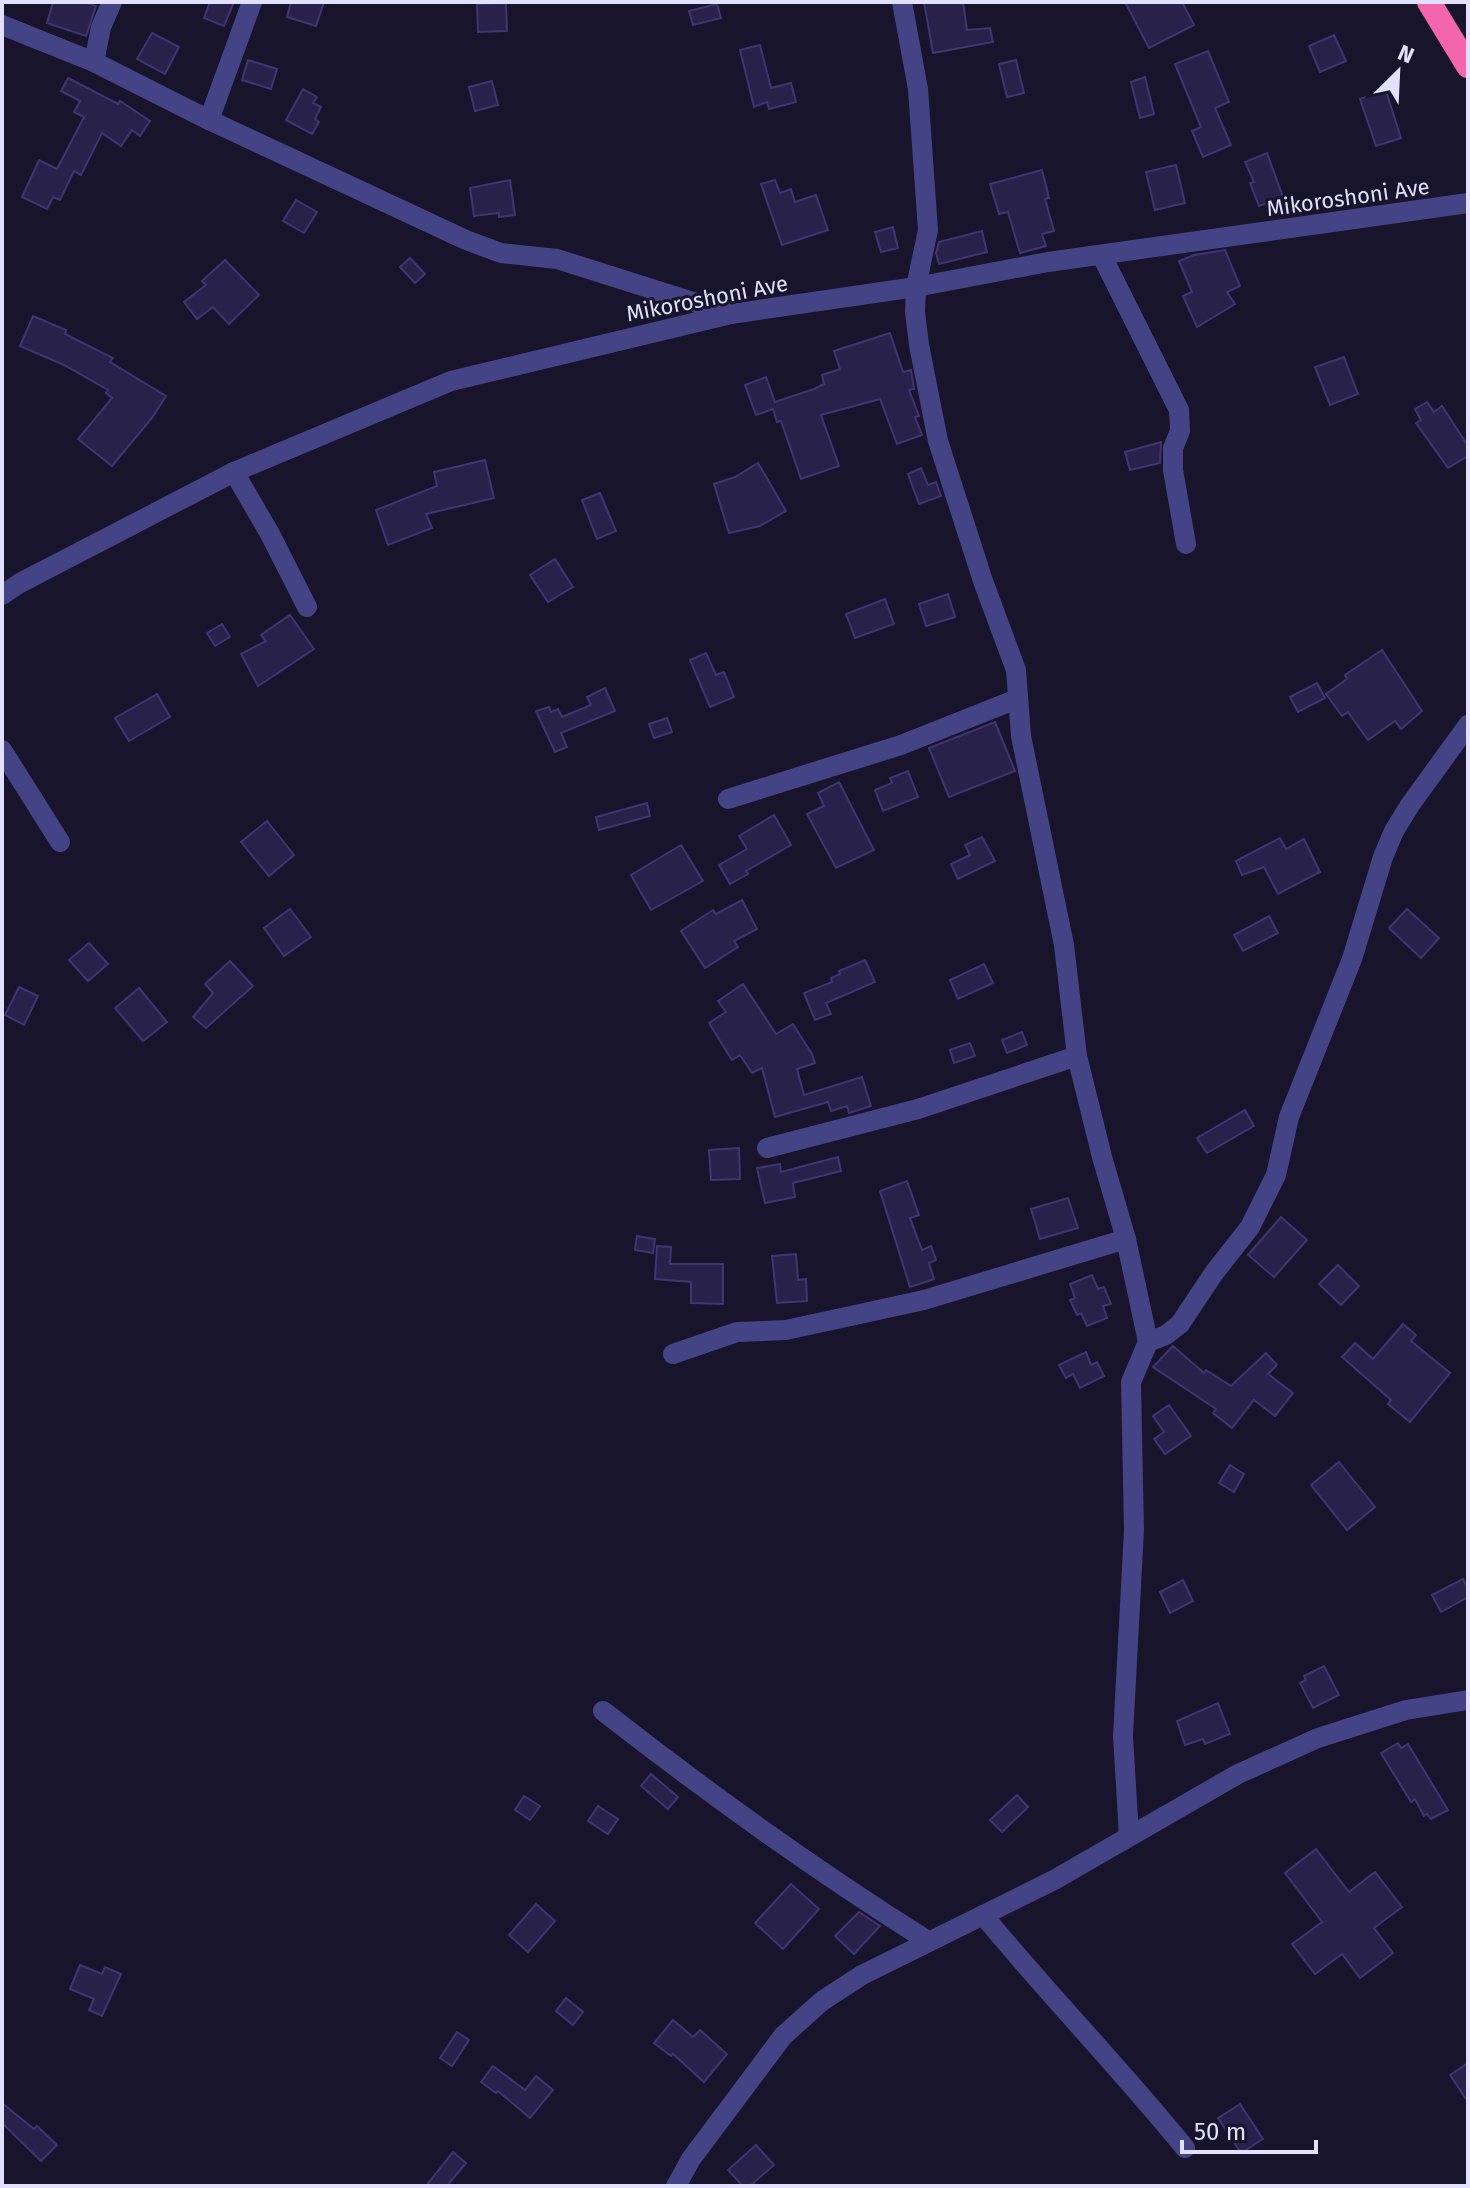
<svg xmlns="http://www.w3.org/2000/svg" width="1470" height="2188" font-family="'Fira Sans',sans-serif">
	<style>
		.building { fill: #28214a; stroke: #403574; stroke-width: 2 }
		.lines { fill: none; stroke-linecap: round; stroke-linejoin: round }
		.minor { stroke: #444386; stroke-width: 20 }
		.highway { stroke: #f365ac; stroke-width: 24 }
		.labels { text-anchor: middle; stroke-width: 6; stroke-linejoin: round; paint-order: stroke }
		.street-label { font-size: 22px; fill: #e2e0fc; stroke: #17142b }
	</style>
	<rect width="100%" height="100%" fill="#17142b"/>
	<g class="building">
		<polygon points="53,2 85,2 96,6 86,36 47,23"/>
		<polygon points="210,2 234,2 224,26 204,18"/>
		<polygon points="291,2 324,2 316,26 287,17"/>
		<polygon points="924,2 963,2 967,30 990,28 993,42 933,53"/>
		<polygon points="1125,2 1182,2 1194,25 1149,48"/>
		<polygon points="506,3 507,31 478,32 477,4"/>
		<polygon points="717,4 721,18 693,25 689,11"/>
		<polygon points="152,33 179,47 165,74 137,59"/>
		<polygon points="1334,35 1346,61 1320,72 1309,46"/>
		<polygon points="760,45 771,88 791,83 796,102 769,109 767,102 754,107 740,50"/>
		<polygon points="1208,51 1229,102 1215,108 1231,145 1203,157 1192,131 1201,127 1175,64"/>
		<polygon points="248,60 277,69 271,89 242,80"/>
		<polygon points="1016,60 1024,93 1007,97 999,64"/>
		<polygon points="1145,77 1154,114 1140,118 1131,82"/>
		<polygon points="68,78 118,104 120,101 150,121 140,136 132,130 121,146 102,133 81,175 74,171 60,200 53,197 47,209 22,197 39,160 57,169 84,117 74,112 80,101 61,91"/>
		<polygon points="492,81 498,105 475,111 469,87"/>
		<polygon points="303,89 317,97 313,103 321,107 315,119 319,122 312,134 286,120"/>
		<polygon points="1386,91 1401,138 1376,146 1360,99"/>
		<polygon points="1267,153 1283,197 1259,206 1250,183 1254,182 1245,162"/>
		<polygon points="1176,165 1185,203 1155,210 1146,172"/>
		<polygon points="1042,170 1049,198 1045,199 1054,231 1042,234 1046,246 1020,253 1008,212 999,214 990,184"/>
		<polygon points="510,180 515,215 499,217 499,213 474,216 470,188"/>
		<polygon points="775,180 780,193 791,189 795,202 816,195 828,230 782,245 761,184"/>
		<polygon points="296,200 317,212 304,233 283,221"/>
		<polygon points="893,227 898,248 881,252 875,232"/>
		<polygon points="982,231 987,252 939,264 936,253 939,242"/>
		<polygon points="1225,250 1240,286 1227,292 1235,304 1197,327 1183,296 1192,292 1179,261 1194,255"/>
		<polygon points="410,258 425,274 415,283 400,267"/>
		<polygon points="225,260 259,295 229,324 213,307 197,319 184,302 206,285 202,281"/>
		<polygon points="33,316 66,330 65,334 113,358 110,362 166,396 152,418 112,466 78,439 112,398 106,393 108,390 64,365 20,346"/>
		<polygon points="890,333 903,372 911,370 914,389 909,390 919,416 915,417 922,435 897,444 880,399 821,415 839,466 801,479 781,421 777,422 773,409 756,415 745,385 766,377 775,402 814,389 824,384 822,375 840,369 834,351"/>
		<polygon points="1344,357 1358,394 1330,405 1315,367"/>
		<polygon points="1427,402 1434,412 1442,406 1468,446 1468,456 1448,468 1416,423 1421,420 1415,409"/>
		<polygon points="1161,442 1160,463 1130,470 1125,452"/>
		<polygon points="485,460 494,498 426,514 432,528 388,545 376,510 437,486 434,472"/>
		<polygon points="758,463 786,511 760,526 729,533 714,484 735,477"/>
		<polygon points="921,468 928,485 936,482 941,496 919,504 908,474"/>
		<polygon points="600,493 616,531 597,539 582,500"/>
		<polygon points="555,559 573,587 548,602 530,575"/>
		<polygon points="948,594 955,617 926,626 919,604"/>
		<polygon points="885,599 894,624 855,638 846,614"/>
		<polygon points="290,615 314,649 258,686 241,654 266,641 261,635"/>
		<polygon points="222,624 230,637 215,646 207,633"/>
		<polygon points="1382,650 1422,711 1401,729 1395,721 1368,740 1348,712 1342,716 1326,694 1347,679 1345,675"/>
		<polygon points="706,653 716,675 724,672 734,697 710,707 690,660"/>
		<polygon points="1317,683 1325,698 1298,712 1290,697"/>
		<polygon points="605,688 615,711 561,733 567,747 555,752 536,711 549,707 551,712 558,709 562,717 591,705 587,697"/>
		<polygon points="157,694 170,717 129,741 115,718"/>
		<polygon points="667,718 672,732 654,738 649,724"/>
		<polygon points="995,722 1015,771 949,797 929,748"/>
		<polygon points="908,771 918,797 883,811 875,790 892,783 890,778"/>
		<polygon points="839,782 874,850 836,868 807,814 824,806 818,793"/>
		<polygon points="647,803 650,816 599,830 596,817"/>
		<polygon points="774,815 791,845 746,871 748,874 730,884 719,865 747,849 739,836"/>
		<polygon points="267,821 294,855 269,876 241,842"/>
		<polygon points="982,837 995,861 958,879 951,864 970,855 965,845"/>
		<polygon points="1280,838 1286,849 1304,839 1320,872 1278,894 1264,867 1242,875 1236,861"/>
		<polygon points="681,845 703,881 651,910 631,875"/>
		<polygon points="742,900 757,929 734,941 738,947 705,968 681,931 713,910 716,914"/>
		<polygon points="290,909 311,937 284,956 264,928"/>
		<polygon points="1407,909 1439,938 1421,958 1389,928"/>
		<polygon points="1269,916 1278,933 1243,951 1234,935"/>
		<polygon points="89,943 108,964 88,981 69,960"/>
		<polygon points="865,960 875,982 826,1003 831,1014 815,1020 804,993 832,982 831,978 840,974 839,971"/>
		<polygon points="230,961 253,986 206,1028 193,1017 213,993 205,984"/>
		<polygon points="984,964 993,983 958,999 950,980"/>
		<polygon points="743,984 776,1034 793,1024 812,1054 815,1063 797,1069 804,1095 862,1077 871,1106 849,1113 847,1106 831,1111 828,1102 775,1117 762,1068 752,1073 740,1055 732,1060 709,1023 726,1012 718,1001"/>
		<polygon points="19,987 38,996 24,1025 5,1015"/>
		<polygon points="139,988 167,1022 143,1041 115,1008"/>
		<polygon points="1022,1032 1027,1045 1007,1053 1002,1040"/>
		<polygon points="970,1043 975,1056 954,1063 950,1050"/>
		<polygon points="1245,1110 1254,1126 1207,1153 1197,1138"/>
		<polygon points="739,1148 740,1179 711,1180 709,1150"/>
		<polygon points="838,1157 841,1171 793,1183 795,1197 765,1203 757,1168 780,1164 781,1172"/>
		<polygon points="907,1181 919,1215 910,1218 922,1250 931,1246 936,1260 929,1263 934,1279 910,1287 880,1191"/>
		<polygon points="1068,1198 1078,1228 1040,1239 1031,1209"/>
		<polygon points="1281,1217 1307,1240 1274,1277 1248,1255"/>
		<polygon points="637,1236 655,1239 653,1253 635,1250"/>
		<polygon points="657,1246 671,1247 670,1264 723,1264 723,1304 691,1303 691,1282 655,1279"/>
		<polygon points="796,1254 798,1280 806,1279 807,1301 777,1303 772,1256"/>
		<polygon points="1338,1265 1359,1286 1341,1305 1319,1284"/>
		<polygon points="1092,1275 1098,1289 1104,1287 1111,1304 1103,1306 1107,1318 1087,1326 1081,1313 1077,1315 1070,1300 1075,1298 1070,1284"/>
		<polygon points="1403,1324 1416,1335 1411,1341 1450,1373 1410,1422 1388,1404 1391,1400 1342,1357 1355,1343 1373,1359"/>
		<polygon points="1173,1346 1204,1373 1206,1370 1231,1386 1266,1353 1277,1365 1268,1374 1293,1393 1275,1416 1254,1400 1232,1428 1213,1413 1216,1409 1153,1367"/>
		<polygon points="1086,1352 1091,1365 1097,1362 1104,1376 1080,1388 1073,1374 1066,1378 1059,1365"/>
		<polygon points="1169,1405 1191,1436 1165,1454 1154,1439 1164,1432 1153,1416"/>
		<polygon points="1339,1462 1375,1507 1347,1530 1311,1485"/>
		<polygon points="1230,1465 1244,1474 1234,1492 1219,1483"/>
		<polygon points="1463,1579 1468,1588 1468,1597 1441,1612 1432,1595"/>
		<polygon points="1183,1580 1193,1601 1170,1613 1160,1592"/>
		<polygon points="1324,1666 1339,1695 1313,1708 1300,1683 1306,1680 1304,1676"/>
		<polygon points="1218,1703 1230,1734 1205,1744 1203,1739 1185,1745 1177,1721"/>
		<polygon points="1398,1743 1401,1748 1408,1744 1448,1810 1431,1819 1427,1814 1424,1816 1415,1799 1411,1802 1381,1753"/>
		<polygon points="651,1774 678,1797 668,1809 641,1786"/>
		<polygon points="1017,1795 1028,1807 1002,1832 990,1820"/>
		<polygon points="524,1796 540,1806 530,1820 515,1810"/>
		<polygon points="598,1806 618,1819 608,1834 588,1821"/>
		<polygon points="1316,1849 1349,1892 1375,1872 1402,1907 1374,1928 1393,1953 1360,1978 1342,1954 1315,1974 1292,1944 1322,1922 1285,1873"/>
		<polygon points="791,1884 819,1909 783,1949 755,1923"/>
		<polygon points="536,1904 555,1921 528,1952 509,1935"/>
		<polygon points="859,1912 880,1926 854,1954 835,1936"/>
		<polygon points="80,1965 102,1974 105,1967 121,1974 102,2016 89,2010 94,1999 70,1989"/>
		<polygon points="566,1998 583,2012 573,2025 556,2011"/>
		<polygon points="673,2020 693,2037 700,2030 727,2054 704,2082 673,2054 671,2056 654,2043"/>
		<polygon points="457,2032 469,2040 452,2066 440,2058"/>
		<polygon points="1468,2063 1468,2102 1450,2075"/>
		<polygon points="493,2066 525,2090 536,2076 553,2090 530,2118 498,2091 496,2093 481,2082"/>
		<polygon points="2,2103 34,2129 37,2126 57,2145 41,2161 2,2123"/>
		<polygon points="1240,2104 1263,2139 1241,2153 1218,2118"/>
		<polygon points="756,2145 774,2165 750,2186 743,2186 728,2170"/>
		<polygon points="453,2152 466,2163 447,2186 426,2186"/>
	</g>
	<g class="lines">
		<g class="minor">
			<polyline points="902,2 918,89 928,230 916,287 915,312 919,345 938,441 983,581 1016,670 1021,736 1064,945 1077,1056 1102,1157 1126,1239 1148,1342 1131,1382 1134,1530 1123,1736 1129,1836"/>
			<polyline points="2,25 94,62 209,120 466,240 501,253 557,259 731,314"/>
			<polyline points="94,62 101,27 112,2"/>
			<polyline points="209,120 252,2"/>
			<polyline points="1102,256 1179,410 1180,431 1173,448 1173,470 1186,544"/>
			<polyline points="234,472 270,534 307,607"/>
			<polyline points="2,595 20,583 234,472 451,381 731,314 916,287 1048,262 1468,203"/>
			<polyline points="2,750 60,842"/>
			<polyline points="728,799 901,745 1017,699"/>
			<polyline points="767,1148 918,1109 1077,1056"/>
			<polyline points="1148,1342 1166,1335 1180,1324 1214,1273 1250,1227 1276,1175 1289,1117 1352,959 1383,857 1394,831 1410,805 1468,725"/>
			<polyline points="673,1354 737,1332 786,1330 924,1300 1126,1239"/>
			<path d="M603 1711C708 1793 815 1870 928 1941"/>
			<path d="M983 1915C1048 1994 1120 2068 1185 2148"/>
			<polyline points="676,2186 691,2159 783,2036 822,2001 862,1975 1054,1880 1238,1774 1318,1738 1406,1710 1468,1700"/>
		</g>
		<polyline class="highway" points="1429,2 1468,66"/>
	</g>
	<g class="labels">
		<g class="street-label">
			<text transform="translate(1348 197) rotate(-8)" y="8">Mikoroshoni Ave</text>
			<text transform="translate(707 298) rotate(-11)" y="8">Mikoroshoni Ave</text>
		</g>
	</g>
	<rect width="1470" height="2188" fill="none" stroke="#e2e0fc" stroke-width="8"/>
	<g transform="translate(1398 72) rotate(24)" stroke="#17142b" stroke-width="6" paint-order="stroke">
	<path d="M0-6L14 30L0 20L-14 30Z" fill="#e2e0fc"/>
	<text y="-12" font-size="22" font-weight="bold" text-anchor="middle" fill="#e2e0fc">N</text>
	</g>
	<path d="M1182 2140v12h134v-12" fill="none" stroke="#e2e0fc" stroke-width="4"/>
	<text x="1194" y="2140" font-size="24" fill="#e2e0fc" stroke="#17142b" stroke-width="6" paint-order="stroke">50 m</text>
</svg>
